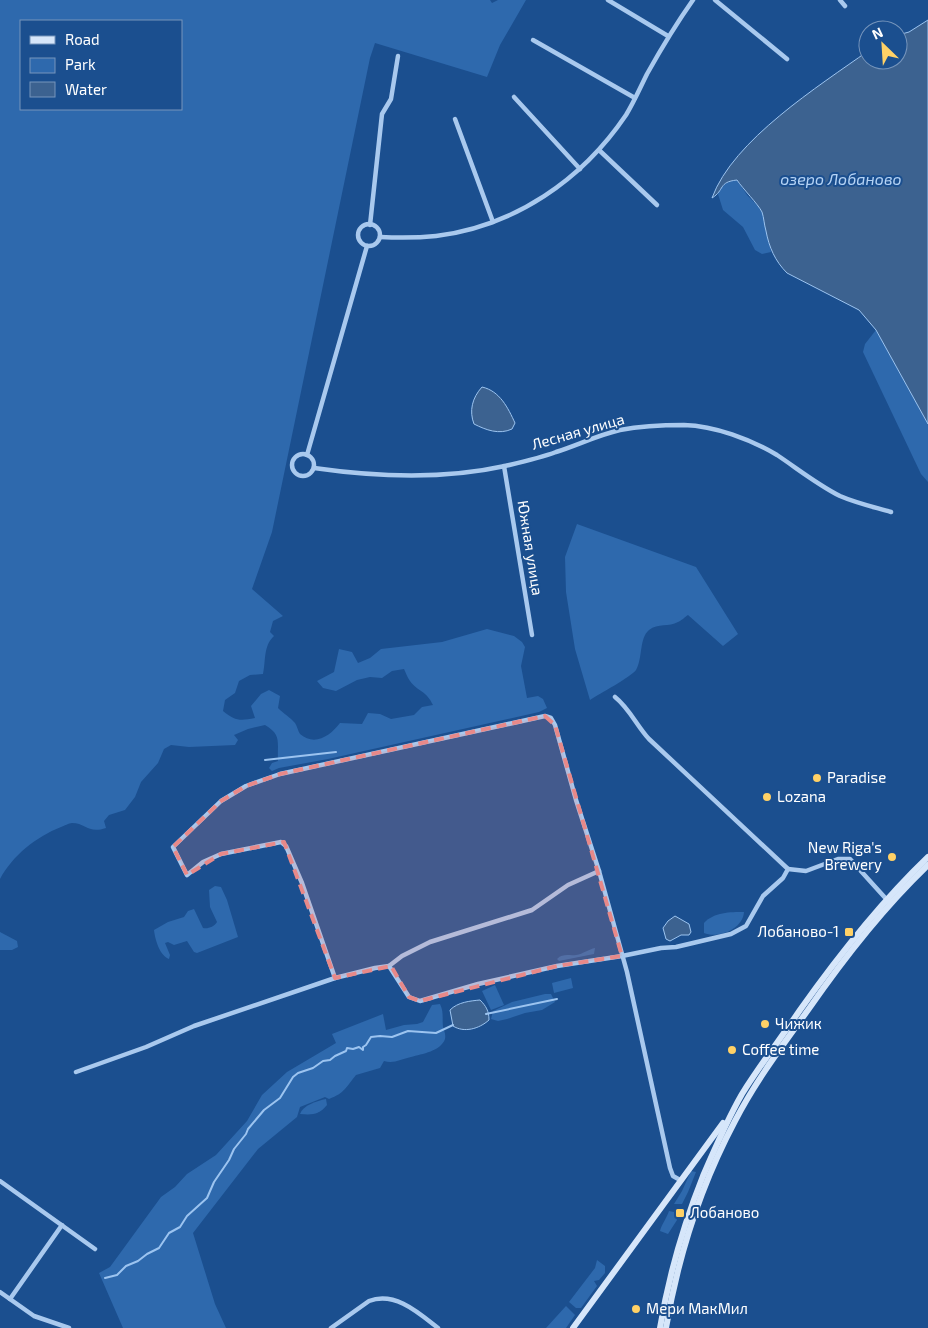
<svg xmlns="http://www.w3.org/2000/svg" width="928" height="1328" font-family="'Exo 2',sans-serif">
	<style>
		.green { fill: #2e69ad; fill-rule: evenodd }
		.water { fill: #3c6290; stroke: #9cc4f0 }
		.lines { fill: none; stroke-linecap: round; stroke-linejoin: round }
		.stream { stroke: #9cc4f0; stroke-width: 2 }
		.street { stroke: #a9c9ee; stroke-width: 4.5 }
		.secondary { stroke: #d6e6fa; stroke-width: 6 }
		.marked { fill: #e88989; fill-opacity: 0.2; stroke: #e88989; stroke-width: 4; stroke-dasharray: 10 6; stroke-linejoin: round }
		.poi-dot { fill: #ffd166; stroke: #1b4f8f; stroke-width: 2 }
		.labels { text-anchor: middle; stroke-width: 4; stroke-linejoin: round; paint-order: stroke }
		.street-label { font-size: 15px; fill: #fff; stroke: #1b4f8f }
		.poi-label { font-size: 15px; fill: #fff; stroke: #1b4f8f; text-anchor: start }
		.water-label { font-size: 16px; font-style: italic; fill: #b5d3f5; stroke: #1b4f8f }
	</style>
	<rect width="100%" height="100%" fill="#1b4f8f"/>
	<g class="green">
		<path d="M0 0H490L492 3 498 0H526L500 45 487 77 375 43 370 58 272 532 252 589 283 616 273 621 270 632 274 636C263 646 266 661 263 674L250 675 239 681 235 693 225 700 223 711C235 721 240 721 255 718L251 706 261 694 269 690 280 696 278 708C283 713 291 718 295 723 297 726 298 731 300 734 315 747 331 735 340 723L362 724 368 713 380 714 391 719 414 715 422 707 433 705C426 690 418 692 410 681 407 677 406 673 404 669L392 671 382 678 370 677 357 680 336 691 323 688 317 681 334 672 339 649 352 652 358 663 370 658 381 649 442 642 487 629 514 636 522 642 525 647 521 666 527 698 538 696 543 699 547 708 539 712 328 759 279 768 272 771 269 768 272 763 278 761C277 742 282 735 265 725L248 729 234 735 238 740 235 745 189 747 171 745 164 749 158 763 141 782 135 797 125 810 109 815 104 821 106 828C88 834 86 823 72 823 69 823 64 826 61 827 36 837 13 855 0 879ZM21 21H181V109H21Z"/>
		<path d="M737 180 747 195 760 208 764 217 771 252 762 254 755 250 743 227 723 210 718 194C722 184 726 182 737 180Z"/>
		<polygon points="876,330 928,424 928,482 921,474 863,352 865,344"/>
		<path d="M577 524 696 567 738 634 723 646 688 615C685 617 681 621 678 622 669 627 658 623 649 630 639 638 643 658 636 670 631 677 599 694 590 700L575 649 566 592 565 557Z"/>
		<path d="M215 886 221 887 227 900 238 937 197 953 194 952 187 941 174 945 168 942 165 943 170 955 169 959C160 956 155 940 154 930L168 922 184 917 188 911 194 909 203 928C208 929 214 927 217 922L210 907 209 890Z"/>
		<path d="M744 912C743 929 718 939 704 933V923C714 912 730 912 744 912Z"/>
		<polygon points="0,932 17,941 18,947 12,950 0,950"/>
		<path d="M595 948 594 954 559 961 557 959C563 953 569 956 576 955 583 954 589 949 595 948Z"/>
		<polygon points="571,978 573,988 554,993 552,983"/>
		<polygon points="495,985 504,1005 491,1010 482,991"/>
		<polygon points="545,994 551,994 555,1002 542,1010 525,1013 507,1019 498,1021 491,1019 493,1011 512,1002"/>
		<path d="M440 1004C444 1012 442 1018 443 1027 444 1031 446 1034 445 1039 441 1051 422 1054 411 1057 401 1059 394 1064 384 1061L380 1068 356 1075C346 1087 345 1093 329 1099L325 1097 300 1107 297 1117 258 1149 193 1233 215 1304 226 1328H123L99 1273 110 1267 161 1197 175 1187 187 1174 216 1155 247 1121 262 1095 287 1072 336 1043 332 1034 383 1014 386 1030 404 1025 417 1024 423 1022 432 1005Z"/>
		<path d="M326 1099 327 1105C319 1115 312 1115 300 1114 303 1105 317 1101 326 1099Z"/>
		<polygon points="691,1171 696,1172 688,1192 682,1204 674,1204 682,1191"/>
		<path d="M669 1211 674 1212 677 1220 668 1234 660 1231C661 1226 667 1217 669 1211Z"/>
		<polygon points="597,1260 605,1266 605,1273 599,1280 594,1281 597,1286 581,1308 576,1308 569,1302 595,1268"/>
		<polygon points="566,1306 575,1315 566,1328 546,1328"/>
	</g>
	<g class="water">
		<path d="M928 20V424L876 330 859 310 787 273C775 261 769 247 766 231 764 224 764 218 762 212 758 204 743 189 737 180 718 182 725 190 712 198 733 140 819 86 868 51V60H898V35L909 32Z"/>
		<path d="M482 387C500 391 508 408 515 423L512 429C499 435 486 430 474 424 469 411 472 398 482 387Z"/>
		<polygon points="675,916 689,924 691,932 689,935 681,935 670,941 666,939 663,928 668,921"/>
		<path d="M480 1000C486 1006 489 1011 489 1020 479 1029 464 1033 453 1026L450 1010C458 1002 470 1001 480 1000Z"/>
	</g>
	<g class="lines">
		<g class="stream">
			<polyline points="265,760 336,752"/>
			<polyline points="486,1014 557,999"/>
			<polyline points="105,1278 117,1275 126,1266 138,1261 147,1254 159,1248 169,1233 180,1227 187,1216 207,1198 214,1182 229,1160 234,1149 246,1134 248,1129 264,1110 280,1098 293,1077 298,1073 313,1068 323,1061 330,1060 335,1056 346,1051 347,1048 353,1049 359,1047 363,1050 363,1047 366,1045 371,1037 380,1036 392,1037 408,1031 436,1033 453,1025"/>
		</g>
		<g class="street">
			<polyline points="608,0 668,36"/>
			<polyline points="715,0 787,59"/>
			<polyline points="840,0 845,6"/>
			<polyline points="533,40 635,98"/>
			<polyline points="514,97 580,169"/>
			<polyline points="455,119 493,222"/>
			<polyline points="599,150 657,205"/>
			<circle cx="369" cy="235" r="11"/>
			<polyline points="370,225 382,114 391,99 398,56"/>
			<path d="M380 237C399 238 417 238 436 236 515 226 582 180 626 115 634 102 640 88 647 74 661 49 676 24 693 0"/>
			<circle cx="303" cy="465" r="11"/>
			<polyline points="307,455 367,246"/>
			<polyline points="504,466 532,635"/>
			<path d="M314 468C377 477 442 480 505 466 522 462 540 458 556 452 578 445 598 435 620 430 641 426 664 425 684 425 715 426 750 439 777 455 798 469 818 485 840 496 856 503 874 507 891 512"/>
			<polyline points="788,869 806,871 838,859 850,859 888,901"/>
			<polyline points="389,966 402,956 430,942 532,910 568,885 599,871"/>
			<polyline points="335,978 302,883 286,846 281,842 221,854 203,862 187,875 173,847 221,801 246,786 280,774 545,716 551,718 555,725 576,800 599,871 627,972 670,1168 673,1176 680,1180"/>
			<path d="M76 1072 146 1047 194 1026 335 978 375 968 389 966 409 997 420 1001 478 984 557 966 622 956 661 948 676 947 731 934 746 926 763 896 783 878 788 869 649 739C637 726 629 708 615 697"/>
			<polyline points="0,1181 95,1249"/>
			<polyline points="0,1292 34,1316 69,1328"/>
			<polyline points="10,1299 62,1225"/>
			<path d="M331 1328 369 1301C395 1291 419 1313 438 1328"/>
		</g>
		<g class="secondary">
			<polyline points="573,1328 723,1123"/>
			<path d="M660 1328C669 1274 683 1226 703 1176 715 1148 727 1120 742 1094 760 1065 781 1038 800 1010 839 955 879 904 928 857"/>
			<path d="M666 1328C678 1257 701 1185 735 1121 755 1082 782 1046 808 1010 844 958 882 909 928 865"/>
		</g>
	</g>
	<path class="marked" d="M545 716 555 725 622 956 557 966 420 1001 409 997 391 966 335 978 284 842 221 854 187 875 173 847 221 801 246 786 280 774Z"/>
	<g class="poi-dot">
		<circle cx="817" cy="778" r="5"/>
		<circle cx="767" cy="797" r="5"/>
		<circle cx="892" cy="857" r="5"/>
		<rect x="844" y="927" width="10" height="10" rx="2.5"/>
		<circle cx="765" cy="1024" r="5"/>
		<circle cx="732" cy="1050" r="5"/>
		<rect x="675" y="1208" width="10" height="10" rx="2.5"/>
		<circle cx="636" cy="1309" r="5"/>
	</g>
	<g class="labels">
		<g class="street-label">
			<text transform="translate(578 432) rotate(-16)" y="5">Лесная улица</text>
			<text transform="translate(530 548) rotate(81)" y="5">Южная улица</text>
		</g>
		<g class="poi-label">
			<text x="827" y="783">Paradise</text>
			<text x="777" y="802">Lozana</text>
			<text x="882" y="853" text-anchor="end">New Riga's<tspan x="882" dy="17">Brewery</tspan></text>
			<text x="839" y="937" text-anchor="end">Лобаново-1</text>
			<text x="775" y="1029">Чижик</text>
			<text x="742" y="1055">Coffee time</text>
			<text x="690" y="1218">Лобаново</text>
			<text x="646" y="1314">Мери МакМил</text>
		</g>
		<g class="water-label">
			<text x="841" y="185">озеро Лобаново</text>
		</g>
	</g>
	<rect x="20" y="20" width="162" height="90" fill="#1b4f8f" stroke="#7695bc"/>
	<rect x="30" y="36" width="25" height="8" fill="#d6e6fa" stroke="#7695bc"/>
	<text x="65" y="45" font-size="15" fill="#ffffff">Road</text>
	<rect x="30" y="58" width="25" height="15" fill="#2e69ad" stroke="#7695bc"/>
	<text x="65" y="70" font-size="15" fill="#ffffff">Park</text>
	<rect x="30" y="82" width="25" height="15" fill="#3c6290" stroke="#7695bc"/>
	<text x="65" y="95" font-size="15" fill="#ffffff">Water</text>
	<g transform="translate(883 45) rotate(335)"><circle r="24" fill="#1b4f8f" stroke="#7695bc"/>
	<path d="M0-4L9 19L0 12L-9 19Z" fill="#ffd166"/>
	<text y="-8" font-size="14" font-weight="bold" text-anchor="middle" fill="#ffffff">N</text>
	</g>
</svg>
